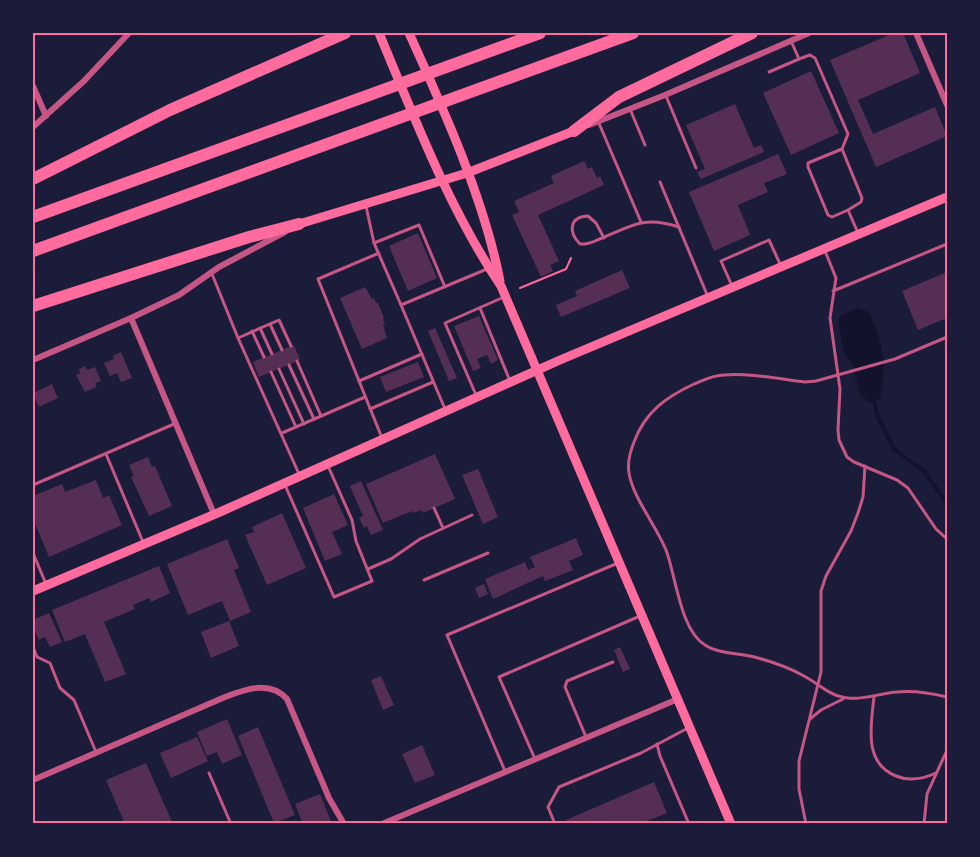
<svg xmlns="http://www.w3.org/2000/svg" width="980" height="857" font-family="Overpass,sans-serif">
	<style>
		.water { fill: #12122b }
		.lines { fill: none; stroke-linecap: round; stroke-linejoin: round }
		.stream { stroke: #12122b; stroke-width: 4 }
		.building { fill: #542f53 }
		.path { stroke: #ff6b9d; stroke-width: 2 }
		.service { stroke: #c65784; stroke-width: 3 }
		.minor { stroke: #c65784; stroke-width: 6 }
		.secondary { stroke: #ff6b9d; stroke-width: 9 }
		.motorway { stroke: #ff6b9d; stroke-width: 12 }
		.neatline { fill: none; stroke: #ff6b9d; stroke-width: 2 }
	</style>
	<rect width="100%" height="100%" fill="#1b1b3a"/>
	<path class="water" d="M857 308 869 312C884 347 886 361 881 398L870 403 861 396 852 364 844 353 838 321 840 317Z"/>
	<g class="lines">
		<polyline class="stream" points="874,402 878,417 894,449 925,472 947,504"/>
	</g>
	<g class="building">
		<polygon points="894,33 903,33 920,73 858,100 873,134 935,107 947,136 876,167 830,60"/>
		<polygon points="811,71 839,133 791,155 763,93"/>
		<polygon points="735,104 754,148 761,145 764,152 701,179 697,172 705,169 686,125"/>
		<polygon points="778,154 787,174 764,183 768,192 738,205 750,235 714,251 689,192"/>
		<polygon points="584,161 588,169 592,167 597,178 600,176 604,185 538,215 559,261 550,265 553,271 541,277 512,215 519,212 514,201 554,183 551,176"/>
		<polygon points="418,233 437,278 408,291 389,246"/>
		<polygon points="622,270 630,288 561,317 556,305 577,296 575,291"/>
		<polygon points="947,272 947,318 918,330 902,291"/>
		<polygon points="365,287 372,299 374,298 376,303 378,303 384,318 383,319 385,324 383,325 387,338 362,349 340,298"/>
		<polygon points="479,316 498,360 491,364 487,355 477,359 481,368 473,371 454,326"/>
		<polygon points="435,328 457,378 449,381 428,331"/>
		<polygon points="294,345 300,360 259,377 253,362"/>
		<polygon points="121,352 132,378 121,382 117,373 110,376 104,363 114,359 113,356"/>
		<polygon points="418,362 424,377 386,392 380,377"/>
		<polygon points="85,366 87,370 95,367 101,381 95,383 97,387 85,392 76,375 80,373 79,369"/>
		<polygon points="52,384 58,398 39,407 33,393"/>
		<polygon points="435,454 455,499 423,513 422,510 413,513 412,511 383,523 366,484"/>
		<polygon points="148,457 152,467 155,466 172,506 149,516 131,477 134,476 129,465"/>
		<polygon points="478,469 498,517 483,524 462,475"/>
		<polygon points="96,480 103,498 109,495 122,525 49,557 33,519 33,496 62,484 65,492"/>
		<polygon points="361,481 383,530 371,535 367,526 364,528 359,518 363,516 350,486"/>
		<polygon points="334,494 348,525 332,532 342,554 325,561 303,508"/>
		<polygon points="282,513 306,568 267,585 245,535 254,532 252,527"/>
		<polygon points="576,538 583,555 569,561 573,570 545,581 543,576 493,599 485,579 525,562 528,570 535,567 530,557"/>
		<polygon points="227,539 239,568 234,570 251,612 230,621 222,601 188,615 167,564"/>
		<polygon points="159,566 170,593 151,602 149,598 133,605 135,609 104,622 126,674 105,682 85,634 65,642 52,610"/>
		<polygon points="484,584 488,594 479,598 475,588"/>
		<polygon points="49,613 62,642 50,647 45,637 39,640 33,626 33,620"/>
		<polygon points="229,621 239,646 211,658 201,632"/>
		<polygon points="620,647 630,669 623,672 614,650"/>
		<polygon points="381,676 394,705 383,710 371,680"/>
		<polygon points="227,719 242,755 222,764 217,752 207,756 197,732"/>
		<polygon points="258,727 295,815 274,823 238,736"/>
		<polygon points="197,737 208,761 171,778 160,753"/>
		<polygon points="422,745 435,775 415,783 402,754"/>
		<polygon points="146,763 173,824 125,824 106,780"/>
		<polygon points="654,782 667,813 640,824 568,824 566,820"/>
		<polygon points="320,794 332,824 303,824 295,804"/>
	</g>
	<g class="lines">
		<polyline class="path" points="520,288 566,269 571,258"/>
		<g class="service">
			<polyline points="791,41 799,59 810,55 815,58 848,134 842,149 862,198 861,202 848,210 858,233"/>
			<polyline points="769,72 799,59"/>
			<polyline points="666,96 696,168"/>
			<polyline points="630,109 645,145"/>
			<polyline points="598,121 641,222"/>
			<polyline points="842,149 808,163 808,167 828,215 832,217 848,210"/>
			<polyline points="660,182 708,297"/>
			<polyline points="366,206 374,243"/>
			<path d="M604 238 596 223 588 216C568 217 569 233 580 244 588 245 594 241 602 238 634 225 643 216 679 227"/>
			<polyline points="825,251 836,278 830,318 840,389 838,430 839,440 847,457 854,462 897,480 908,488 936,529 947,539"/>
			<polyline points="379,253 318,279 382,438"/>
			<polyline points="212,274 238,338 299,474"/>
			<polyline points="732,286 721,261 769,240 781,266"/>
			<path d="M445 287 419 225 374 243 401 305C430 293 459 281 487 269"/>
			<polyline points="833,291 947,244"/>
			<polyline points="401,305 445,409"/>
			<polyline points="480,308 510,381"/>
			<polyline points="270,324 282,350"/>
			<polyline points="260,328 272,354"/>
			<polyline points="252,331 264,357"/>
			<path d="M947 337 895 359 816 381 805 382C779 379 751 373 724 375 713 375 704 380 694 384 666 397 645 412 634 442 630 452 627 462 629 473 633 498 656 525 666 550 676 576 680 630 705 645 718 654 742 653 758 658 773 662 790 668 804 676 819 684 831 697 848 698 866 700 880 693 897 692 914 690 931 693 947 697"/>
			<polyline points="238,338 279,320 291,346"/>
			<polyline points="297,361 321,416"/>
			<polyline points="289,365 314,419"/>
			<polyline points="279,369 304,424"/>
			<polyline points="271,372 296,427"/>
			<polyline points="359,381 422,354"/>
			<polyline points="476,395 445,323 504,297"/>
			<polyline points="370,409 433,382"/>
			<polyline points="282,433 365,397"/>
			<polyline points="106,454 143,542"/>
			<polyline points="33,485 174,424"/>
			<polyline points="285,485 334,597 372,581 356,541 352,520 328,466"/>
			<polyline points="434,508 443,528"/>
			<polyline points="33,553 46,584"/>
			<polyline points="368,569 391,559 420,539 472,515"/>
			<polyline points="424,580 488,553"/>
			<polyline points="33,647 37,657 50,663 60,688 74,700 96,752"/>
			<path d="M874 697C871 725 863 763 896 776 910 782 923 779 936 773"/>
			<polyline points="810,719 821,710 843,699"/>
			<polyline points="586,737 565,687 567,681 613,662"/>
			<polyline points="657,744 660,756 689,824"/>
			<polyline points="535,759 499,677 640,616"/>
			<polyline points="505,771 447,635 618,563"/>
			<polyline points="209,773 231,824"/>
			<polyline points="555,824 548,807 559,787 641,753 688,728"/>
			<polyline points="806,824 799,789 799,761 821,672 821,591 826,576 851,531 858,513 863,497 865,466"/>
			<polyline points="924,824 927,794 947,750"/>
		</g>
		<g class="minor">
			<polyline points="916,33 947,105"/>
			<polyline points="33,86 46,116"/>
			<polyline points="589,125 665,95 809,33"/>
			<polyline points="33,127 84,81 129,33"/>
			<polyline points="131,318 214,514"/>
			<polyline points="33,360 131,318 179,295 219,267 285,232"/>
			<path d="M33 780 225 697C246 689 270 680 287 699L329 798 344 824"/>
			<polyline points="382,824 678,699"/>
		</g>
		<g class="secondary">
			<path d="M379 33C415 119 449 209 501 286L731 824"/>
			<path d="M409 33C444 110 484 199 500 281"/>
			<polyline points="299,224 467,173 574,131"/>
			<polyline points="33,591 220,512 560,360 947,197"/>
		</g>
		<g class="motorway">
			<polyline points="574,131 619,97 752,33"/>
			<polyline points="33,179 170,110 345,33"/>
			<polyline points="33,217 540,33"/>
			<polyline points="33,251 633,33"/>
			<polyline points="33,306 249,237 299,224"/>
		</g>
	</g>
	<rect width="980" height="857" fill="none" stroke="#1b1b3a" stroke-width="69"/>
	<rect x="34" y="34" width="912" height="788" class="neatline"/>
</svg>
